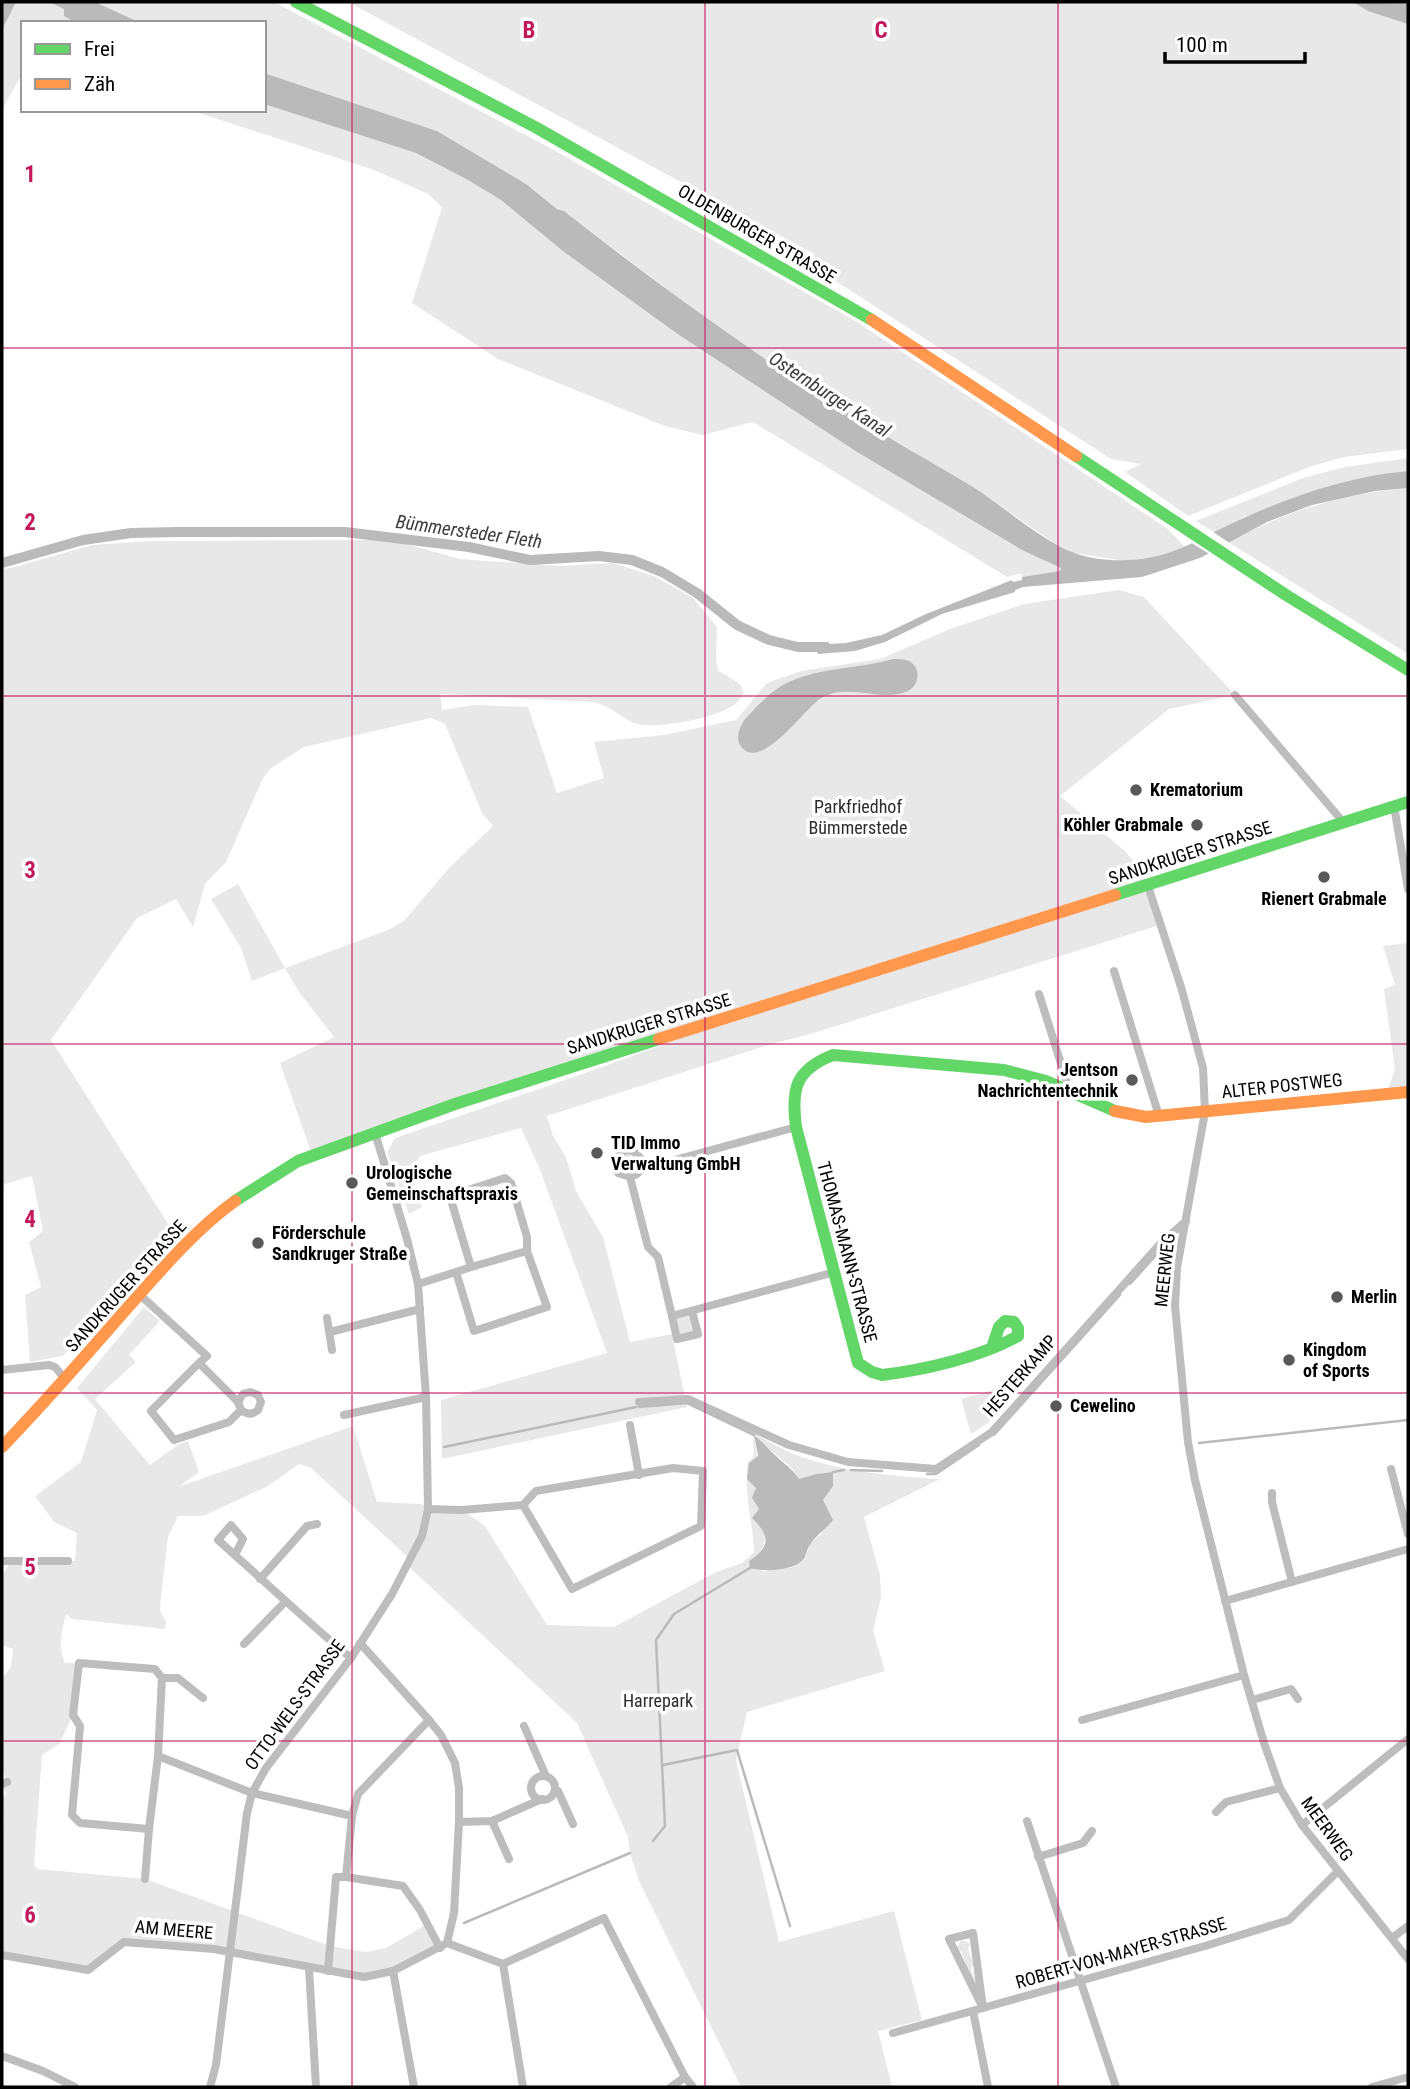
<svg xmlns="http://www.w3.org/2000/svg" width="1410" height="2089" font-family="'Roboto Condensed',sans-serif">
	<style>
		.green { fill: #e8e8e8; fill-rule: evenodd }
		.water { fill: #bababa }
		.pier { fill: #fff }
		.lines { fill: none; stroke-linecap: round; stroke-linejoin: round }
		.stream { stroke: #bababa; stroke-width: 2.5 }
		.canal { stroke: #bababa; stroke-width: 10 }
		.street { stroke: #bdbdbd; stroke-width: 8 }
		.fast { stroke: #63d668; stroke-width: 12 }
		.slow { stroke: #ff974d; stroke-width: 12 }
		.grid { fill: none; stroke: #c2185b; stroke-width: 2; stroke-opacity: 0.55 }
		.poi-dot { fill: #595959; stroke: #fff; stroke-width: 2.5 }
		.labels { text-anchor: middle; stroke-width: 7; stroke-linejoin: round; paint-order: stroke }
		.street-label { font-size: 18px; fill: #000; stroke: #fff }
		.poi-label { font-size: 18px; font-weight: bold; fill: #000; stroke: #fff; text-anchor: start }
		.park-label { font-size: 18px; fill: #2c2c2c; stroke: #fff }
		.water-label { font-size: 19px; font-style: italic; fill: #3d3d3d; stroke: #fff }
		.grid-label { font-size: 23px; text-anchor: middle; font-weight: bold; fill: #c2185b; stroke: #fff; stroke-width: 7; stroke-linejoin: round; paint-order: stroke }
	</style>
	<rect width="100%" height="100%" fill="#fff"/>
	<g class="green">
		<polygon points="16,2 49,2 64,9 64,16 76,23 23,23 23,72 2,110 2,30"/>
		<polygon points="95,2 274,2 552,149 857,322 1168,529 1186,548 1154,557 1125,561 1075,553 1054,543 976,489 835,405 708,320 564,211 557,209 526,184 437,131 264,73 264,23 141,23"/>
		<polygon points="348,2 1408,2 1408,449 1344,457 1309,467 1188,516 1125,472 1141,464 1111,459 817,269 814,254"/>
		<polygon points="264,104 416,153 468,180 501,200 564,252 679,335 857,452 1022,550 1059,566 1061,568 1060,571 1022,577 1021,573 1007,577 753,422 702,435 665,426 498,359 412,303 442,207 428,194 374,170 190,110 264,110"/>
		<polygon points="1408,458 1408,471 1391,473 1244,517 1214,532 1196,521 1303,478 1345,467"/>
		<path d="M1408 488V654L1228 542C1288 511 1340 494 1408 488Z"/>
		<path d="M392 540 460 559 560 566 613 563 654 576 693 598 717 627 716 662 719 671 740 684 744 693C741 697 738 703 734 705 716 718 658 729 637 724 623 720 612 706 593 702L440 694 442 710 474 705 528 707 557 793 604 778 594 742 664 735 736 720 767 683 801 671 880 659 950 629 1024 604 1119 590 1144 597 1235 695 1169 709 1060 796 1125 851 1142 872 1160 925 807 1035 771 1044 547 1116 553 1136 566 1157 576 1191 603 1237 630 1342 672 1334 687 1407 442 1459 441 1400 607 1353 540 1170 521 1128 420 1156 411 1170 422 1207 409 1214 387 1152 395 1138 574 1077 756 1011 312 1155 280 1063 334 1037 299 992 285 968 252 981 241 948 211 899 238 884 285 968 388 930 404 921 448 869 493 826 482 813 445 724 431 718 304 747 271 768 263 778 226 862 205 884 193 927 176 899 137 918 51 1040 174 1233 63 1356 30 1362 25 1295 41 1287 29 1242 43 1231 32 1176 2 1185V569L11 568 92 545 151 541Z"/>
		<polygon points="1408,943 1408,1092 1386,1094 1395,1070 1384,989 1395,985 1383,946"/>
		<polygon points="626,1150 642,1160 637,1174 618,1173 616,1158"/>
		<path d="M144 1307 160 1321 129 1355 136 1362 95 1399 150 1465 179 1444 188 1441 199 1472 178 1487 353 1426 377 1502 422 1504 428 1509 462 1510 485 1526 547 1625 614 1627 716 1572 742 1563 754 1552C753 1521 743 1493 748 1462L754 1457 753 1433C767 1440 781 1449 796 1455 843 1472 891 1476 940 1479L864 1517 880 1575 881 1598 873 1630 885 1671 747 1712 736 1760 779 1942 894 1911 922 2020 878 2031 892 2087H741L639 1881 630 1853 628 1837 577 1723 407 1565 410 1559 311 1468 299 1464 268 1486 203 1516H178L168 1537 161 1596 160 1611 166 1622 165 1629 72 1619 66 1614C62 1630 57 1647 65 1663H79L73 1715 59 1744 42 1755 34 1865 38 1869 145 1879 330 1946 366 1952 386 1948 427 1924 440 1948 393 1971 364 1977 267 1958 124 1942 88 1970 2 1955V1836L4 1821 2 1796 6 1794 2 1784 7 1782 2 1767V1679L11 1666 13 1649 2 1645V1576L11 1561H75L77 1533 54 1522 35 1496 81 1462 97 1410 77 1388ZM754 1436 792 1468 799 1480 816 1474 833 1472V1486L823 1499 822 1533 810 1544 805 1559 791 1568H774L764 1572 749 1561C764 1551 767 1544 763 1528L756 1522 760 1509 753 1498C760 1477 757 1457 754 1436Z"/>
		<polygon points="692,1311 698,1334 677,1339 672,1316"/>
		<polygon points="1000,1388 1003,1405 988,1423 971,1434 961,1399"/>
		<polygon points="960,1941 966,1941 970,1944 968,1950 974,1964 971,1968 977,1985 974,1985 965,1968 966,1964 962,1952 957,1949"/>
	</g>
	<g class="water">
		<polygon points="2,2 16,2 2,30"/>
		<polygon points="49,2 95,2 141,23 76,23 64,16 64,9"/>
		<polygon points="1353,2 1408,4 1408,24 1368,11"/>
		<path d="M264 73 437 131 526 184 557 209 564 211C652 280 742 346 836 405 881 434 927 459 973 487 1003 506 1043 542 1075 553 1090 559 1111 561 1128 560 1178 558 1202 535 1246 517 1297 494 1352 476 1408 471V488L1375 491 1312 505 1267 522 1200 558 1142 577 1023 587 1015 590V592L942 614 885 642 855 651 818 654 813 645 846 643 882 635 926 614 1012 580 1013 582 1022 580V577L1060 571 1061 568 1022 550 857 452 679 335 564 252 501 200 468 180 416 153 264 104Z"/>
		<path d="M893 659C898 659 904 659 909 661 921 667 920 685 908 691 881 703 851 683 823 697 807 704 760 776 740 745 735 736 741 723 748 716 759 704 773 689 789 682 821 667 859 669 893 659Z"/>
		<path d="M754 1435C762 1441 767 1448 775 1455 784 1464 792 1468 799 1479L816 1474 833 1472V1486L823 1500 833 1520C826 1529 815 1536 810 1545 806 1550 807 1556 803 1560 792 1571 764 1572 750 1568L749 1561C772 1546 769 1535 752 1518L759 1509 752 1498 756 1488 747 1479 749 1463 758 1456Z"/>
		<polygon points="146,1920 160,1921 166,1929 164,1932 141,1933 136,1931"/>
	</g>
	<polygon class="pier" points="1210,530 1231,544 1211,555 1190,542"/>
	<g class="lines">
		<g class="stream">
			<polyline points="1130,1284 1158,1253"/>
			<polyline points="639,1407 687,1403 754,1435"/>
			<polyline points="994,1435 1120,1295"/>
			<polyline points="1199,1443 1408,1420"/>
			<polyline points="444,1447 636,1407"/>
			<polyline points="851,1470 882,1471"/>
			<polyline points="833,1472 844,1470"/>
			<polyline points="927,1474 936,1474 979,1445"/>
			<polyline points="663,1765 737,1750 790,1926"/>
			<polyline points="653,1841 665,1826 656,1640 674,1614 750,1568"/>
			<polyline points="464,1923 630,1853"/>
		</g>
		<polyline class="canal" points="2,563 83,540 131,533 177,532 345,532 469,547 530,560 599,556 632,560 662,572 697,593 737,625 769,640 798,647 826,647"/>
		<g class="street">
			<polyline points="1235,695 1344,823"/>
			<polyline points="1394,806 1408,889"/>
			<polyline points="1148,886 1181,987 1203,1068 1205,1112 1177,1268 1175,1306 1188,1442 1195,1480 1244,1675 1264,1743 1280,1788 1302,1825 1408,1959"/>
			<polyline points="1114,971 1159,1116"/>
			<polyline points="1039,994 1069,1089"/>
			<polyline points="642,1169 642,1160 634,1151 626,1150 616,1158 615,1165 618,1173 630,1177 637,1174 642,1169 796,1127"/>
			<polyline points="630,1177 648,1247 658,1257 672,1316"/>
			<polyline points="471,1267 527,1251"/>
			<polyline points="418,1284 456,1272 474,1331 547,1307 527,1251 527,1237 511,1183 505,1178 456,1194 451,1200 471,1267 456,1272"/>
			<polyline points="139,1294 207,1356 199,1363 238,1402 241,1410 229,1422 174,1440 151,1411 199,1363"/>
			<polyline points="692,1311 698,1334 677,1339 672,1316 835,1272"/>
			<polyline points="327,1318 332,1350"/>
			<polyline points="330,1332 420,1309"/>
			<polyline points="2,1370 49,1365 55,1367 65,1379"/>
			<path d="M238 1402 243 1394 250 1392 258 1395 261 1402 258 1410C252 1415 248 1415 241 1410"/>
			<polyline points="639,1402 688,1399 789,1445 848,1462 936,1469 992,1432 1161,1243 1186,1221"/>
			<polyline points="344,1415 426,1397"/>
			<polyline points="630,1425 639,1475"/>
			<polyline points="1391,1469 1408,1534"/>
			<polyline points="1272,1493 1272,1502 1292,1582"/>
			<polyline points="428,1509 462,1510 523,1505 572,1589 701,1526 703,1471 673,1468 536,1491 523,1505"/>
			<path d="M235 1555 243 1539 231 1525 218 1540C262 1579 305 1620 351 1658"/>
			<polyline points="2,1561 68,1561"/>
			<polyline points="260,1579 307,1526 317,1524"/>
			<polyline points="1225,1601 1408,1549"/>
			<polyline points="244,1644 285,1602"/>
			<polyline points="162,1678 178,1678 203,1698"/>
			<polyline points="1252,1700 1291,1689 1298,1699"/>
			<polyline points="1082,1720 1244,1675"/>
			<polyline points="524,1726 546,1776"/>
			<polyline points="158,1756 149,1829 80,1823 72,1815 80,1726 73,1715 79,1663 155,1669 162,1678 158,1756 252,1793 352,1816"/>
			<circle cx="543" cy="1788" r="12"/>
			<polyline points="2,1784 7,1782"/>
			<polyline points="555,1790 558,1791 573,1824"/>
			<polyline points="1216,1812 1226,1802 1280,1788"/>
			<polyline points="492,1821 509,1859"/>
			<polyline points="1027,1821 1116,2087"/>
			<polyline points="459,1822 492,1821 542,1799"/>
			<polyline points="1302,1825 1408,1739"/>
			<polyline points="1038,1857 1083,1843 1092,1831"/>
			<polyline points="346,1877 403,1886 420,1910 440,1948"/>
			<polyline points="145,1879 149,1829"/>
			<polygon points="973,1933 983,2008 949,1939"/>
			<polyline points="1392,1938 1408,1926"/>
			<polyline points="447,1943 503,1964 604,1918 685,2077 671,2087"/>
			<polyline points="2,1955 88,1970 124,1942 214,1949 364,1977 393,1971 447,1943 454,1913 459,1822 459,1788 455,1763 441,1735 429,1720 360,1643"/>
			<polyline points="503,1964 523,2087"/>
			<polyline points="309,1968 316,2087"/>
			<polyline points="328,1971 336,1877 346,1877 352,1816 358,1794 429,1720"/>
			<polyline points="393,1971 414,2087"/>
			<polyline points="973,2011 988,2087"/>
			<polyline points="893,2033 1205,1946 1289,1920 1338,1871"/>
			<polyline points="2,2056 43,2071 75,2087"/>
			<polyline points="685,2077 693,2087"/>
			<polyline points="210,2087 216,2065 247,1813 252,1793 266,1768 351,1658 392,1594 422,1536 428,1509 426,1397 418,1284 407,1239 375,1133"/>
			<polyline points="1372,2087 1408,2077"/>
		</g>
		<g class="fast">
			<polyline points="296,2 537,128 872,320"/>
			<polyline points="1076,456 1286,595 1408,670"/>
			<polyline points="1115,895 1408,802"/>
			<polyline points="235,1201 298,1161 455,1104 659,1039"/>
			<path d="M992 1348 999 1327 1005 1321 1014 1322 1018 1328V1336C981 1357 924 1370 882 1375L872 1372 858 1363 796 1127C791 1089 795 1070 833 1055L1004 1070 1046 1081 1115 1111"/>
		</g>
		<g class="slow">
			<polyline points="872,320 1076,456"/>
			<polyline points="659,1039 1115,895"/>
			<polyline points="1115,1111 1146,1117 1408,1092"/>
			<path d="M2 1447C43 1404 82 1360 121 1315 156 1276 192 1232 235 1201"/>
		</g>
	</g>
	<path class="grid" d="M352 2V2087M705 2V2087M1058 2V2087M2 348H1408M2 696H1408M2 1044H1408M2 1393H1408M2 1741H1408"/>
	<g class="poi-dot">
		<circle cx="1136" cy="790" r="7"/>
		<circle cx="1197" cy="825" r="7"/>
		<circle cx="1324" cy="877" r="7"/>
		<circle cx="1132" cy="1080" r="7"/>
		<circle cx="597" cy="1153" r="7"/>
		<circle cx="352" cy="1183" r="7"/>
		<circle cx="258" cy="1243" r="7"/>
		<circle cx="1337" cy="1297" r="7"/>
		<circle cx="1289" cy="1360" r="7"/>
		<circle cx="1056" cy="1406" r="7"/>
	</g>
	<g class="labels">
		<g class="street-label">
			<text transform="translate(757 234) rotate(30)" y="6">OLDENBURGER STRASSE</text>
			<text transform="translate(1190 853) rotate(-18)" y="6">SANDKRUGER STRASSE</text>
			<text transform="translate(649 1024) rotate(-17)" y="6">SANDKRUGER STRASSE</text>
			<text transform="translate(1282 1086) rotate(-6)" y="6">ALTER POSTWEG</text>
			<text transform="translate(847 1252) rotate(75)" y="6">THOMAS-MANN-STRASSE</text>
			<text transform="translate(1165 1270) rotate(-84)" y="6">MEERWEG</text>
			<text transform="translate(126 1286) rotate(-48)" y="6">SANDKRUGER STRASSE</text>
			<text transform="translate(1020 1376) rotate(-49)" y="6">HESTERKAMP</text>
			<text transform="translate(295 1705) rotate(-54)" y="6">OTTO-WELS-STRASSE</text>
			<text transform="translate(1327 1829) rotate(54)" y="6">MEERWEG</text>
			<text transform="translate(174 1930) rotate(5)" y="6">AM MEERE</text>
			<text transform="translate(1121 1953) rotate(-16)" y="6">ROBERT-VON-MAYER-STRASSE</text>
		</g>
		<g class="poi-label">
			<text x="1150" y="796">Krematorium</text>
			<text x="1183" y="831" text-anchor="end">Köhler Grabmale</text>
			<text x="1324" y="905" text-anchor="middle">Rienert Grabmale</text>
			<text x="1118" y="1076" text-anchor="end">Jentson<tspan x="1118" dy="21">Nachrichtentechnik</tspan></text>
			<text x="611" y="1149">TID Immo<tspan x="611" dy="21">Verwaltung GmbH</tspan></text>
			<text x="366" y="1179">Urologische<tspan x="366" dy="21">Gemeinschaftspraxis</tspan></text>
			<text x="272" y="1239">Förderschule<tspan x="272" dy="21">Sandkruger Straße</tspan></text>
			<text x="1351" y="1303">Merlin</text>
			<text x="1303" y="1356">Kingdom<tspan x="1303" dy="21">of Sports</tspan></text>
			<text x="1070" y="1412">Cewelino</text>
		</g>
		<g class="park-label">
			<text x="858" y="813">Parkfriedhof<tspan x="858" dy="21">Bümmerstede</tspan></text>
			<text x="658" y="1707">Harrepark</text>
		</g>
		<g class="water-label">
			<text transform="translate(830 394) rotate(33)" y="7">Osternburger Kanal</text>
			<text transform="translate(469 531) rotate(8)" y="7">Bümmersteder Fleth</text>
		</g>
	</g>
	<g class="grid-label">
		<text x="529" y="38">B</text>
		<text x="881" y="38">C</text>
		<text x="30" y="182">1</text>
		<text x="30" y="530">2</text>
		<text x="30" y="878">3</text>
		<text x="30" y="1227">4</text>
		<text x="30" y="1575">5</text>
		<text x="30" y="1923">6</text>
	</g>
	<rect width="1410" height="2089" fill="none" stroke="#000000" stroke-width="7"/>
	<rect x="21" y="21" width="245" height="91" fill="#ffffff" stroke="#999999" stroke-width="2"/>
	<rect x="35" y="44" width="35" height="10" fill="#63d668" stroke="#999999" stroke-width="2"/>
	<text x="84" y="56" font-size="21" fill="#000000">Frei</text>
	<rect x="35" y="79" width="35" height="10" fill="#ff974d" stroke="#999999" stroke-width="2"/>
	<text x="84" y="91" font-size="21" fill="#000000">Zäh</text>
	<path d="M1165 52v10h140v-10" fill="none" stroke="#000000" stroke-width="3.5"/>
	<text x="1176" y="52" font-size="21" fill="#000000" stroke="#ffffff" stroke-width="5" paint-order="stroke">100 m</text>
</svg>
